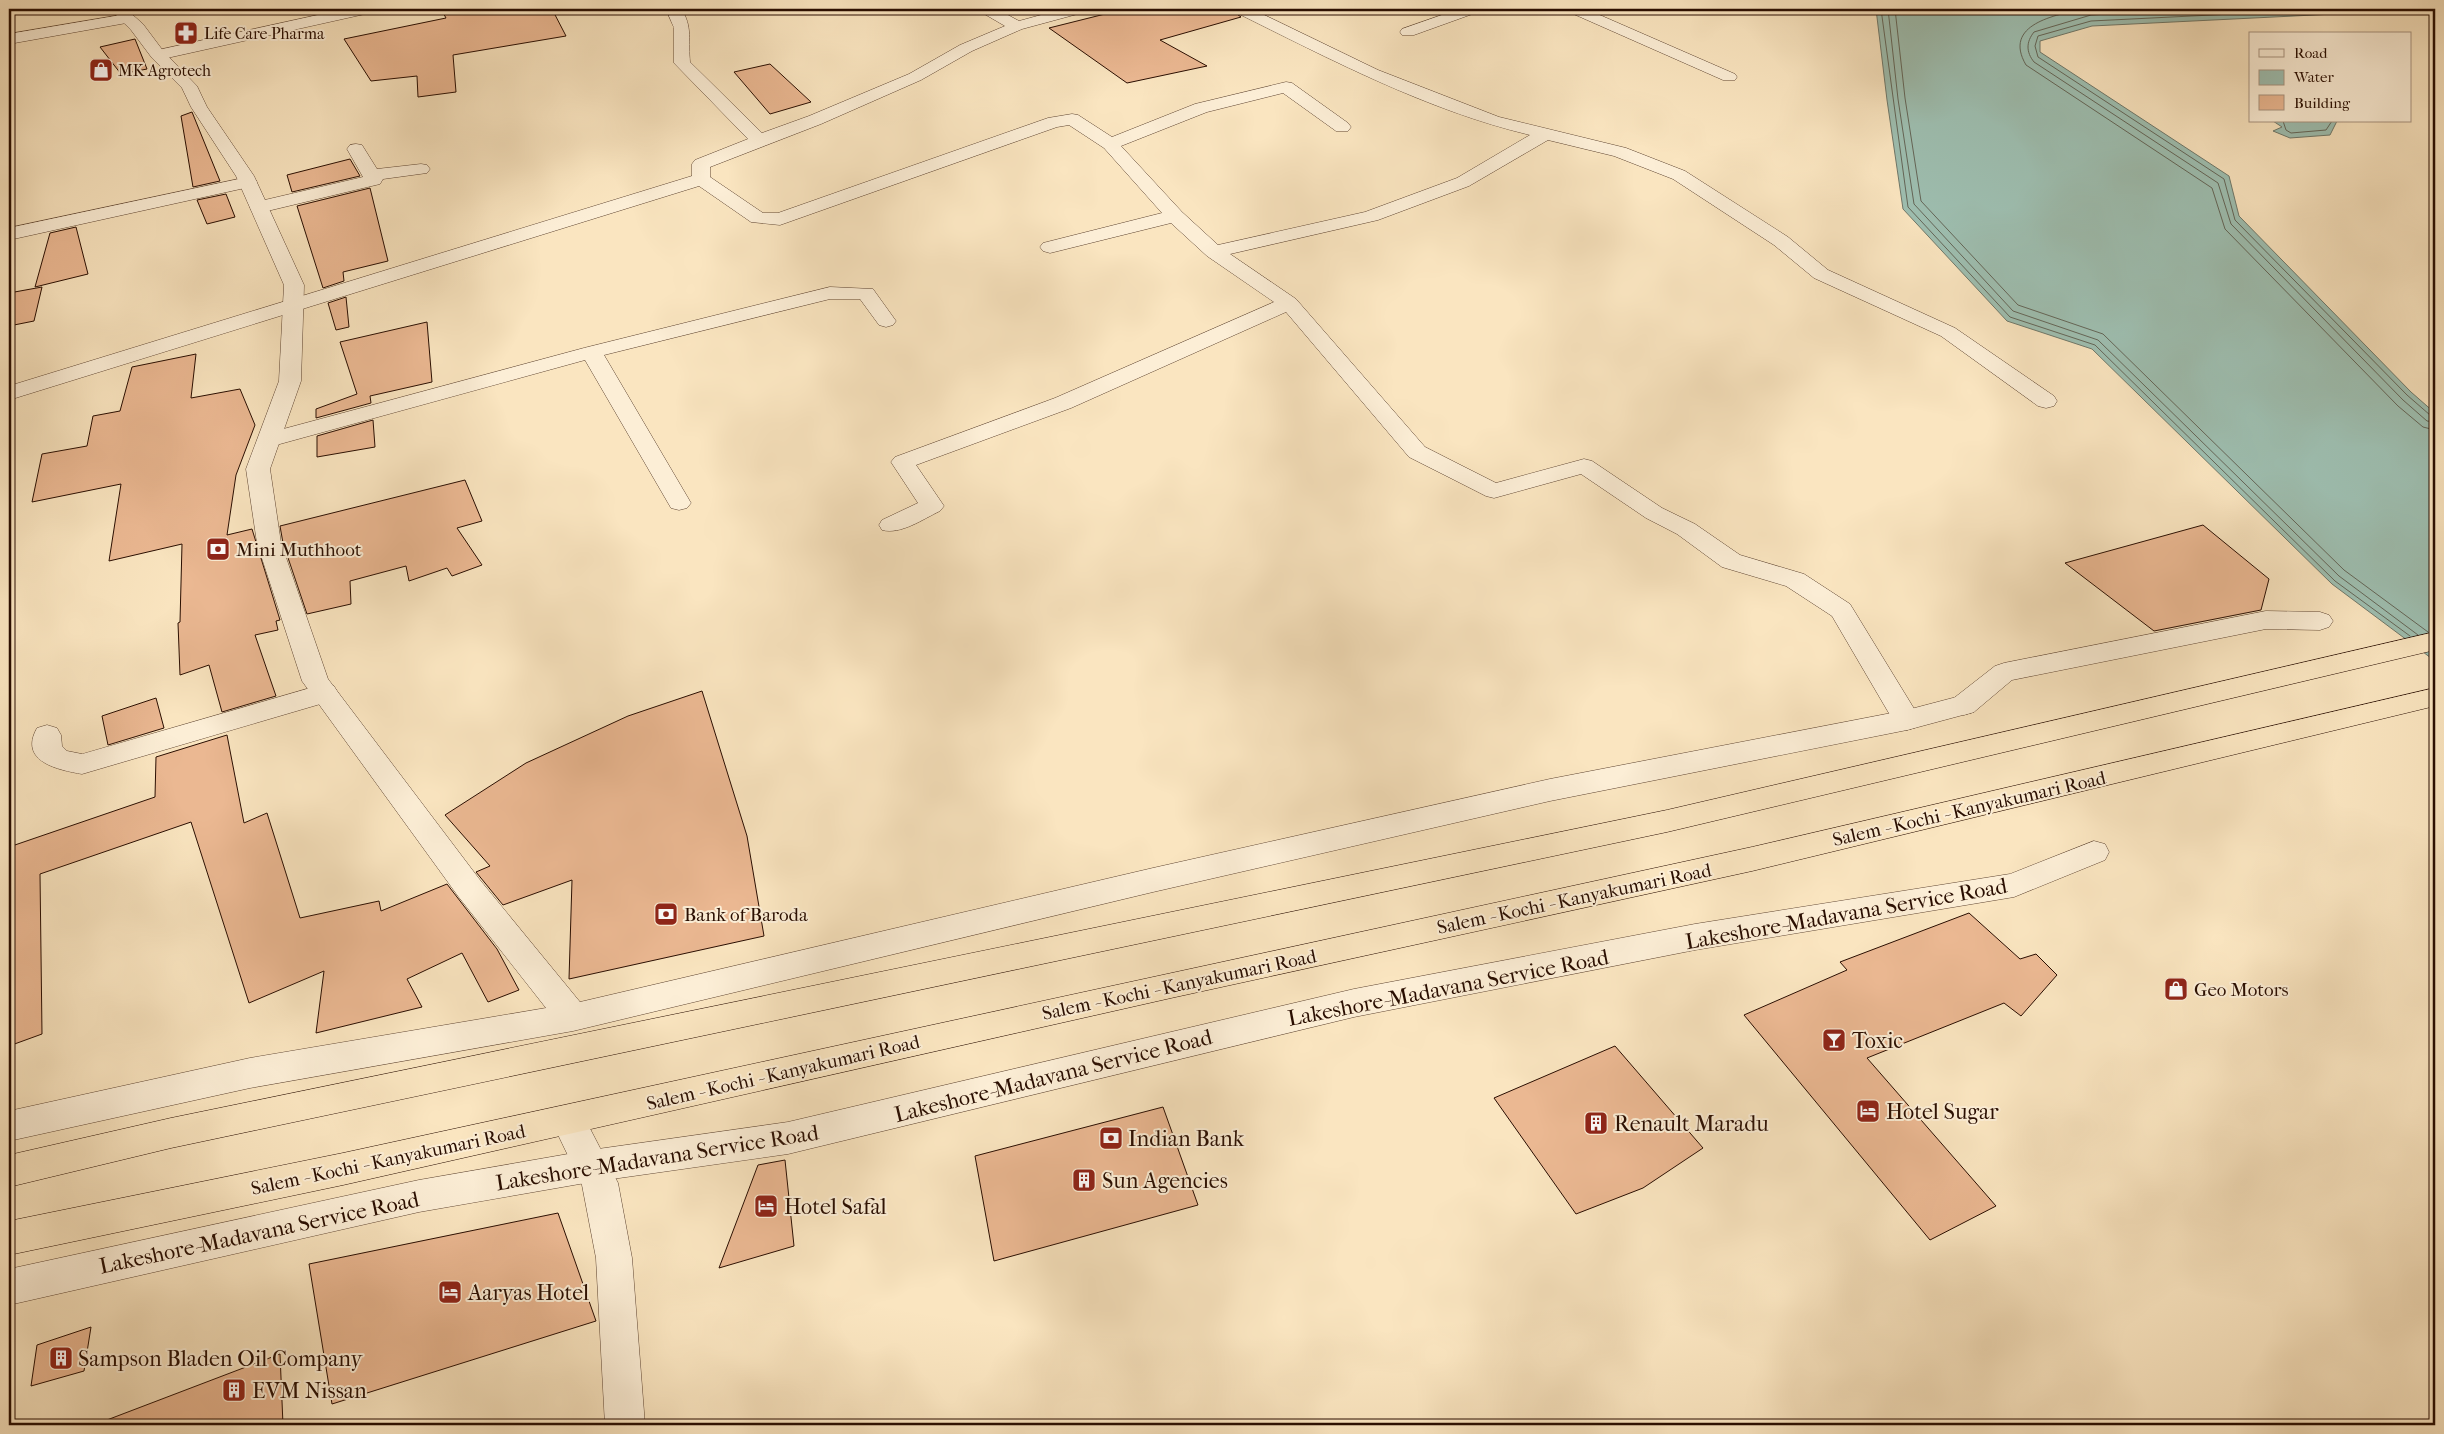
<svg xmlns="http://www.w3.org/2000/svg" width="2444" height="1434" font-family="'IM FELL French Canon',serif">
	<style>
		.water { fill: #9ebfb1; stroke: #6f786a }
		.lines { fill: none; stroke-linecap: round; stroke-linejoin: round }
		.shore { stroke: #646658; stroke-width: 1 }
		.building { fill: #ebb892; stroke: #290d00 }
		.minor-casing { stroke: #5d4330; stroke-width: 1 }
		.tertiary-casing { stroke: #5d4330; stroke-width: 1 }
		.trunk-casing { stroke: #290d00; stroke-width: 1 }
		.minor { fill: #fceed6; fill-rule: evenodd }
		.tertiary { fill: #fceed6; fill-rule: evenodd }
		.trunk { fill: #fae5c0; fill-rule: evenodd }
		.labels { text-anchor: middle; stroke-width: 4; stroke-linejoin: round; paint-order: stroke }
		.far-poi-label { font-size: 16px; fill: #290d00; stroke: #fceed6; text-anchor: start }
		.poi-label { font-size: 19px; fill: #290d00; stroke: #fceed6; text-anchor: start }
		.street-label { font-size: 19px; fill: #290d00; stroke: #fceed6 }
		.near-street-label { font-size: 22px; fill: #290d00; stroke: #fceed6 }
		.near-poi-label { font-size: 22px; fill: #290d00; stroke: #fceed6; text-anchor: start }
	</style>
	<rect width="100%" height="100%" fill="#fae5c0"/>
	<filter id="stains"><feTurbulence type="fractalNoise" baseFrequency=".004" numOctaves="4"/><feColorMatrix values="0 0 0 0 .2 0 0 0 0 .09 0 0 0 0 .02 0 0 0 .5 -.17"/></filter>
	<radialGradient id="worn" r=".72"><stop offset=".6" stop-color="#630" stop-opacity="0"/><stop offset="1" stop-color="#630" stop-opacity=".3"/></radialGradient>
	<g class="water">
		<polygon points="1876,9 2435,9 2092,26 2040,41 2040,52 2229,176 2239,216 2411,392 2435,413 2435,661 2332,584 2092,349 2007,321 1903,209 1887,100"/>
		<polygon points="2273,121 2337,121 2330,135 2290,138 2273,131 2282,127"/>
	</g>
	<g class="lines">
		<g class="shore">
			<polyline points="1881,9 1908,207 2010,317 2095,345 2335,581 2410,636"/>
			<polyline points="1888,9 1898,99 1914,204 2013,311 2098,340 2339,576 2418,635"/>
			<polyline points="1895,9 1905,98 1921,201 2018,305 2103,334 2344,570 2428,632"/>
			<path d="M2083 9C2056 15 2002 24 2026 65L2212 188 2225 229 2398 406 2423 427 2435 430"/>
			<path d="M2201 9 2091 15 2034 32C2026 42 2026 52 2034 62L2218 183 2231 224 2403 400 2427 421 2435 422"/>
			<polyline points="2333,9 2091,21 2038,36 2035,46 2038,57 2224,179 2235,220 2407,395 2430,415 2435,416"/>
			<polyline points="2283,121 2286,130 2291,133 2326,130 2332,121"/>
		</g>
	</g>
	<g class="building">
		<polygon points="441,9 552,9 566,36 453,55 456,92 418,97 417,76 371,81 344,39 446,18"/>
		<polygon points="1125,9 1230,9 1241,17 1160,40 1207,66 1127,83 1049,28"/>
		<polygon points="135,39 147,69 121,74 100,47"/>
		<polygon points="770,64 811,102 770,114 734,72"/>
		<polygon points="192,112 220,181 193,187 181,116"/>
		<polygon points="350,159 360,176 292,192 287,175"/>
		<polygon points="370,188 388,261 343,272 344,281 323,288 297,206"/>
		<polygon points="226,194 235,217 207,224 197,200"/>
		<polygon points="76,227 88,274 35,287 50,233"/>
		<polygon points="42,287 34,321 9,326 9,293"/>
		<polygon points="346,297 349,327 336,330 328,303"/>
		<polygon points="427,322 432,382 370,396 371,403 316,418 316,409 357,394 340,342"/>
		<polygon points="196,354 191,398 240,389 255,425 236,475 227,535 252,529 280,620 276,621 278,630 255,635 276,696 222,712 209,665 180,675 178,623 180,622 182,544 109,561 121,484 32,502 42,454 87,446 93,416 120,411 132,367"/>
		<polygon points="373,420 375,447 317,457 317,436"/>
		<polygon points="465,480 482,521 457,528 482,565 452,576 447,568 409,581 406,566 350,581 351,604 307,614 283,543 280,526"/>
		<polygon points="2203,525 2269,579 2261,610 2154,631 2065,563"/>
		<polygon points="702,691 747,836 764,936 569,979 572,880 503,905 476,872 490,866 445,815 526,763 628,716"/>
		<polygon points="156,698 164,728 108,745 102,716"/>
		<polygon points="227,735 244,823 267,813 300,918 379,901 381,911 447,884 497,949 519,990 488,1002 462,953 407,979 422,1007 316,1033 324,971 249,1003 191,822 40,874 42,1034 9,1046 9,847 155,797 156,757"/>
		<polygon points="1969,913 2020,959 2036,954 2057,975 2021,1016 2004,1003 1867,1058 1996,1206 1930,1240 1744,1015 1847,970 1840,962"/>
		<polygon points="1615,1046 1703,1148 1643,1188 1576,1214 1494,1098"/>
		<polygon points="1163,1107 1198,1205 994,1261 975,1156"/>
		<polygon points="785,1160 794,1246 719,1268 758,1165"/>
		<polygon points="558,1213 596,1321 332,1404 309,1264"/>
		<polygon points="91,1327 84,1371 31,1386 37,1345"/>
		<polygon points="280,1354 283,1425 100,1425 99,1423"/>
	</g>
	<g class="lines">
		<g class="minor-casing">
			<g id="minor">
				<polygon points="345,9 373,9 365,14 158,60 150,55 158,50"/>
				<path d="M666 9H681C693 25 688 43 690 62L762 133 809 116 909 74 960 45 1005 26 981 12 979 9H997L1019 21 1063 9H1088L1085 12 1022 29 972 51 921 80 821 124 710 167V177L763 213H778L1048 118 1072 114 1078 115 1112 137 1195 104 1286 82 1292 83 1348 123 1351 127 1348 131H1336L1283 93 1207 112 1121 146 1182 212 1218 245 1365 212 1457 178 1530 135C1426 110 1330 59 1235 12L1232 9H1252L1378 70 1499 117 1626 148 1685 171 1788 237 1828 270 1955 328 2054 396 2057 401 2054 406 2046 408 2038 406 1941 336 1814 278 1774 245 1673 179 1614 156 1548 140 1469 186 1378 220 1230 254 1296 299 1425 447 1496 483 1584 459 1592 461 1662 508 1695 524 1740 555 1804 574 1850 604 1921 720 1917 727 1907 730 1897 727 1832 616 1786 586 1722 567 1677 534 1646 518 1581 474 1494 498 1486 496 1409 457 1286 312 1071 408 916 465 944 506 940 511C923 519 901 535 882 530L879 525 882 520 918 503 891 462 895 457 1055 398 1274 302 1207 256 1171 223 1050 253 1043 251 1040 247 1043 243 1162 213 1104 148 1069 125 1057 127 780 225 751 222 699 186 9 400V386L692 176V164L695 160 748 139 674 63V28Z"/>
				<polygon points="1459,9 1481,9 1478,12 1414,35 1402,35 1400,32 1402,29"/>
				<polygon points="1566,9 1586,9 1735,74 1737,77 1735,80 1723,80 1569,12"/>
				<polygon points="127,14 135,19 132,22 9,44 9,34"/>
				<polygon points="356,144 362,145 377,169 421,164 427,165 430,169 427,173 383,179 380,184 259,213 252,211 250,207 252,203 363,177 347,149 350,145"/>
				<polygon points="248,177 254,178 257,182 254,186 9,240 9,228"/>
				<polygon points="830,287 873,289 896,321 893,325 886,327 879,325 860,299 830,299 604,355 691,503 687,508 679,510 671,508 585,360 269,447 261,445 258,440 261,435 584,348"/>
				<polygon points="2266,611 2320,612 2329,615 2333,621 2329,627 2320,630 2266,629 2012,680 1974,712 1964,715 1954,712 1950,705 1954,698 1995,666 2004,663"/>
				<path d="M324 684 334 686 338 693 334 700 82 774C59 770 18 762 37 728L47 725 57 728 61 735 62 746 67 751 82 754Z"/>
				<polygon points="568,1105 580,1109 618,1183 632,1258 645,1425 605,1425 596,1258 582,1185 551,1120 556,1109"/>
			</g>
		</g>
		<g class="tertiary-casing">
			<g id="tertiary">
				<polygon points="110,9 126,9 143,24 164,52 197,86 207,107 254,176 304,285 301,381 270,469 281,543 328,679 480,880 580,1002 1153,868 1550,779 1907,710 1964,695 1974,698 1978,705 1974,712 1907,730 1550,801 1153,892 573,1031 250,1088 9,1141 9,1111 250,1058 546,1008 458,896 302,681 257,543 246,469 279,381 284,285 236,176 191,107 182,88 152,58 131,30"/>
				<polygon points="2094,841 2105,844 2109,852 2105,860 2014,897 1695,950 1354,1017 788,1154 591,1182 419,1212 9,1305 9,1269 419,1180 591,1150 788,1122 1354,989 1695,924 2010,874"/>
			</g>
		</g>
		<g class="trunk-casing">
			<g id="trunk">
				<polygon points="2435,632 2435,650 1667,832 171,1148 9,1187 9,1155 171,1118 1667,810"/>
				<polygon points="2435,688 2435,706 1752,871 1171,998 343,1185 9,1255 9,1221 343,1153 1752,847"/>
			</g>
		</g>
		<use href="#minor" class="minor"/>
		<use href="#tertiary" class="tertiary"/>
		<use href="#trunk" class="trunk"/>
	</g>
	<defs>
		<g id="pharmacy-square" transform="scale(1.25)"><rect x="-9" y="-9" width="18" height="18" rx="4" fill="#8f2418" stroke="#fceed6"/><path d="M-2-6h4v4h4v4h-4v4h-4v-4h-4v-4h4Z" fill="#fff"/></g>
		<g id="shop-square" transform="scale(1.25)"><rect x="-9" y="-9" width="18" height="18" rx="4" fill="#8f2418" stroke="#fceed6"/><path d="M-5-2.5h2.3a2.7 3.5 0 0 1 5.4 0H5L5.5 6h-11ZM-1.5-2.5h3a1.5 2.3 0 0 0-3 0Z" fill="#fff"/></g>
		<g id="bank-square" transform="scale(1.25)"><rect x="-9" y="-9" width="18" height="18" rx="4" fill="#8f2418" stroke="#fceed6"/><path d="M-6-4H6V4H-6ZM0-2.3a2.3 2.3 0 1 0 0 4.6a2.3 2.3 0 1 0 0-4.6Z" fill="#fff"/></g>
		<g id="bar-square" transform="scale(1.25)"><rect x="-9" y="-9" width="18" height="18" rx="4" fill="#8f2418" stroke="#fceed6"/><path d="M-6-5H6L.8 .8V4.5H3.5V6h-7V4.5H-.8V.8Z" fill="#fff"/></g>
		<g id="hotel-square" transform="scale(1.25)"><rect x="-9" y="-9" width="18" height="18" rx="4" fill="#8f2418" stroke="#fceed6"/><path d="M-6-4.5h1.5V1H6V5H4.5V3h-9V5H-6ZM-4 0a1.8 1.8 0 1 1 3.6 0ZM.5 0V-2.5h3Q6-2.5 6 0Z" fill="#fff"/></g>
		<g id="building-square" transform="scale(1.25)"><rect x="-9" y="-9" width="18" height="18" rx="4" fill="#8f2418" stroke="#fceed6"/><path d="M-4-6H4V6H1V3H-1V6H-4ZM-2.5-4.3h1.7v1.8h-1.7ZM.8-4.3h1.7v1.8H.8ZM-2.5-1h1.7V.8h-1.7ZM.8-1h1.7V.8H.8Z" fill="#fff"/></g>
	</defs>
	<g fill-rule="evenodd">
		<use href="#pharmacy-square" x="186" y="33"/>
		<use href="#shop-square" x="101" y="70"/>
		<use href="#bank-square" x="218" y="549"/>
		<use href="#bank-square" x="666" y="914"/>
		<use href="#shop-square" x="2176" y="989"/>
		<use href="#bar-square" x="1834" y="1040"/>
		<use href="#hotel-square" x="1868" y="1111"/>
		<use href="#building-square" x="1596" y="1123"/>
		<use href="#bank-square" x="1111" y="1138"/>
		<use href="#building-square" x="1084" y="1180"/>
		<use href="#hotel-square" x="766" y="1206"/>
		<use href="#hotel-square" x="450" y="1292"/>
		<use href="#building-square" x="61" y="1358"/>
		<use href="#building-square" x="234" y="1390"/>
	</g>
	<g class="labels">
		<g class="far-poi-label">
			<text x="204" y="39">Life Care Pharma</text>
			<text x="118" y="76">MK Agrotech</text>
		</g>
		<g class="poi-label">
			<text x="236" y="556">Mini Muthhoot</text>
			<text x="684" y="921">Bank of Baroda</text>
			<text x="2194" y="996">Geo Motors</text>
		</g>
		<g class="street-label">
			<text transform="translate(1969 808) rotate(-13)" y="7">Salem - Kochi - Kanyakumari Road</text>
			<text transform="translate(1574 898) rotate(-12)" y="7">Salem - Kochi - Kanyakumari Road</text>
			<text transform="translate(1179 984) rotate(-12)" y="7">Salem - Kochi - Kanyakumari Road</text>
			<text transform="translate(783 1072) rotate(-13)" y="7">Salem - Kochi - Kanyakumari Road</text>
			<text transform="translate(388 1159) rotate(-12)" y="7">Salem - Kochi - Kanyakumari Road</text>
		</g>
		<g class="near-street-label">
			<text transform="translate(1846 913) rotate(-10)" y="8">Lakeshore-Madavana Service Road</text>
			<text transform="translate(1448 987) rotate(-11)" y="8">Lakeshore-Madavana Service Road</text>
			<text transform="translate(1053 1075) rotate(-14)" y="8">Lakeshore-Madavana Service Road</text>
			<text transform="translate(657 1157) rotate(-9)" y="8">Lakeshore-Madavana Service Road</text>
			<text transform="translate(259 1232) rotate(-12)" y="8">Lakeshore-Madavana Service Road</text>
		</g>
		<g class="near-poi-label">
			<text x="1852" y="1048">Toxic</text>
			<text x="1886" y="1119">Hotel Sugar</text>
			<text x="1614" y="1131">Renault Maradu</text>
			<text x="1128" y="1146">Indian Bank</text>
			<text x="1102" y="1188">Sun Agencies</text>
			<text x="784" y="1214">Hotel Safal</text>
			<text x="468" y="1300">Aaryas Hotel</text>
			<text x="78" y="1366">Sampson Bladen Oil Company</text>
			<text x="252" y="1398">EVM Nissan</text>
		</g>
	</g>
	<rect width="2444" height="1434" fill="none" stroke="#fae5c0" stroke-width="30"/>
	<rect x="10" y="10" width="2424" height="1414" fill="none" stroke="#290d00" stroke-width="2.5"/>
	<rect x="15" y="15" width="2414" height="1404" fill="none" stroke="#290d00"/>
	<rect x="2249" y="32" width="162" height="90" fill="#fceed6" stroke="#a89480"/>
	<rect x="2259" y="49" width="25" height="8" fill="#fceed6" stroke="#a89480"/>
	<text x="2294" y="58" font-size="15" fill="#290d00">Road</text>
	<rect x="2259" y="70" width="25" height="15" fill="#9ebfb1" stroke="#a89480"/>
	<text x="2294" y="82" font-size="15" fill="#290d00">Water</text>
	<rect x="2259" y="95" width="25" height="15" fill="#ebb892" stroke="#a89480"/>
	<text x="2294" y="108" font-size="15" fill="#290d00">Building</text>
	<rect width="100%" height="100%" filter="url(#stains)"/>
	<rect width="100%" height="100%" fill="url(#worn)"/>
</svg>
